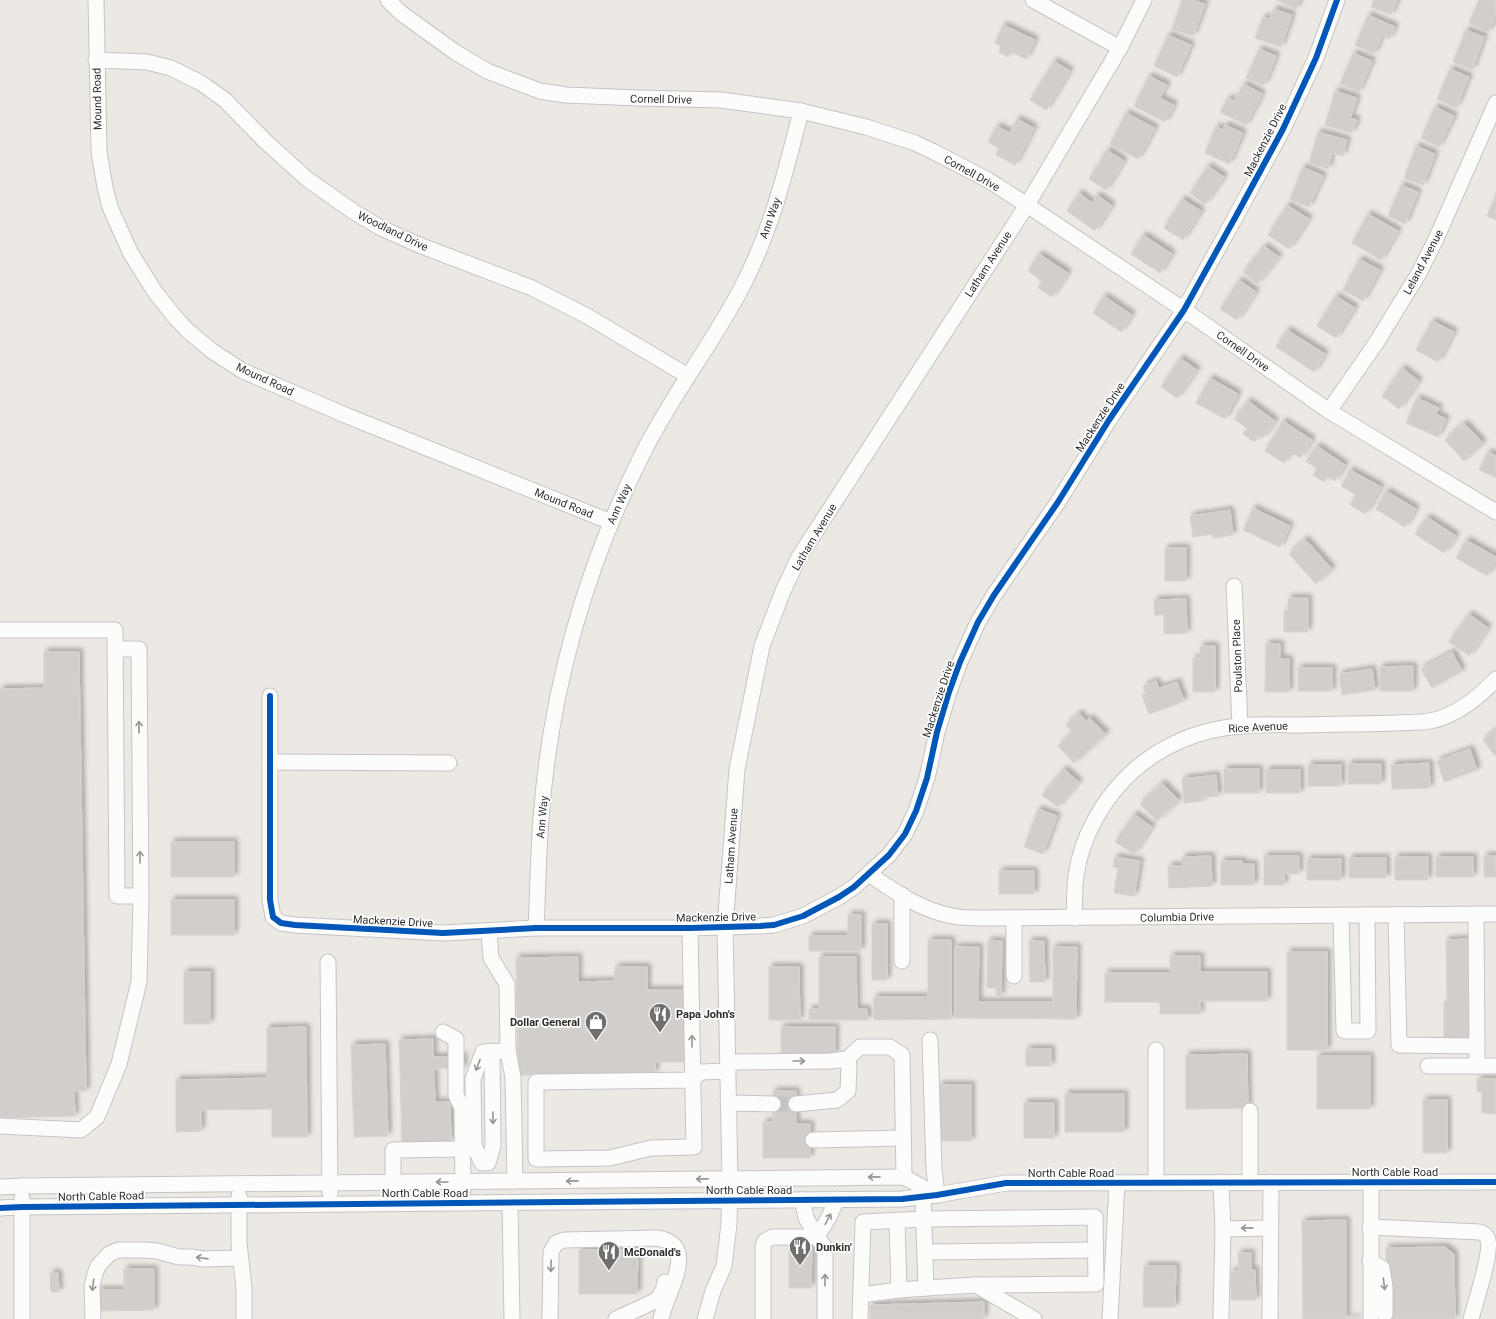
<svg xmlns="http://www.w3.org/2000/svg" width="1496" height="1319" font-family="Roboto,sans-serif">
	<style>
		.building { fill: #d1cecb; stroke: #d7d4d0; filter: url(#shadow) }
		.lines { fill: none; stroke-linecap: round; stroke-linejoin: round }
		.minor-tunnel { stroke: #c6c3c0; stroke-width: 15; stroke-dasharray: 15 8; stroke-linecap: butt }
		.minor-casing { stroke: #c5c4c5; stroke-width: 17 }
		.minor { stroke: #fcfcfb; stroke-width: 15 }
		.cycleway-casing { stroke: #fff; stroke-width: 8 }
		.cycleway { stroke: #0057b8; stroke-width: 6 }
		.oneway { stroke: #959594 }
		.labels { text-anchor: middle; stroke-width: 3.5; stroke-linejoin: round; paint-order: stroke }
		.street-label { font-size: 11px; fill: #2e2e2e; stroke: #fff }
		.poi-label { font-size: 11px; font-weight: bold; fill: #2e2e2e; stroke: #fff; text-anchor: start }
	</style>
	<defs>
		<filter id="shadow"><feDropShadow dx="3.5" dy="-3.5" stdDeviation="2" flood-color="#0004"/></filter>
	</defs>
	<rect width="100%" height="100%" fill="#ece8e4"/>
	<g class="building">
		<polygon points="1182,0 1193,0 1205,4 1193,36 1172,29"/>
		<polygon points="1277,0 1300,0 1296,9"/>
		<polygon points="1374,0 1397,0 1391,15 1371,7"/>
		<polygon points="1479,0 1496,0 1496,14 1488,32 1469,23"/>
		<polygon points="1274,9 1292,15 1281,47 1255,38 1263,17 1270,19"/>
		<polygon points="1368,15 1395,27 1389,39 1382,36 1374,54 1355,45"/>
		<polygon points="1003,25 1035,40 1026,59 1011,52 1008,57 999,52 1001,46 995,43"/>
		<polygon points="1466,30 1484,37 1472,70 1453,62"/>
		<polygon points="1168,35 1191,45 1177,77 1154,66"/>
		<polygon points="1259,49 1276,56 1264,85 1246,78"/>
		<polygon points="1353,53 1372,61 1359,92 1340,84"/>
		<polygon points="1054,61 1070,71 1046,110 1030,100"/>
		<polygon points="1450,69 1469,77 1456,108 1437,99"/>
		<polygon points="1149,76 1167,85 1160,98 1174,105 1165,122 1134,106"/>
		<polygon points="1244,84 1262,94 1246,125 1220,112 1228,98 1234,101"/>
		<polygon points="1335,91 1357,98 1350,118 1357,120 1352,133 1325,125"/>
		<polygon points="1435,107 1454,116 1439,147 1421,138"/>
		<polygon points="1126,113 1155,128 1138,159 1110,144"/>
		<polygon points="1017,119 1034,128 1015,165 996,155 999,148 988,142 997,126 1010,133"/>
		<polygon points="1225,125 1243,133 1229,164 1205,153 1216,126 1223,130"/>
		<polygon points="1318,132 1347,140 1343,156 1332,153 1328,169 1309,163"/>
		<polygon points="1416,146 1435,154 1423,185 1404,178"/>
		<polygon points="1107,150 1124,161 1106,190 1089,179"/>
		<polygon points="1208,166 1224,177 1205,204 1190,193"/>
		<polygon points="1303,167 1323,176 1309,207 1290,199"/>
		<polygon points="1401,185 1418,192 1405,224 1388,216"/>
		<polygon points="1079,193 1092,203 1097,195 1112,206 1095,231 1067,211"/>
		<polygon points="1496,195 1496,220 1487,216"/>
		<polygon points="1182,199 1201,211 1183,240 1164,228"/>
		<polygon points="1287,205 1309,219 1289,249 1268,235"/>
		<polygon points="1368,214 1398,231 1381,260 1352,243"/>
		<polygon points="1143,235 1172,254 1160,273 1131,254"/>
		<polygon points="1264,246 1279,257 1257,284 1243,272"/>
		<polygon points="1039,254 1068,273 1052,297 1038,288 1042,281 1028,271"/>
		<polygon points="1359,259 1380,270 1363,301 1343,290"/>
		<polygon points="1239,280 1256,292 1237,320 1220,309"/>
		<polygon points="1104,296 1132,315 1121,332 1093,313"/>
		<polygon points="1336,296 1355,308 1336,338 1317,326"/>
		<polygon points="1432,321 1454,332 1438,362 1416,350"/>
		<polygon points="1287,330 1325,354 1314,372 1276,347"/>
		<polygon points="1180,358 1197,370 1177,398 1161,387"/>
		<polygon points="1402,368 1419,381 1399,409 1382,396"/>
		<polygon points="1210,378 1238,394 1225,419 1196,403"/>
		<polygon points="1417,398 1439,408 1436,414 1446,419 1438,437 1406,423"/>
		<polygon points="1248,401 1275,421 1263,438 1260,435 1254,442 1243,434 1247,428 1234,419"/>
		<polygon points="1283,421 1312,440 1300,458 1291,452 1284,463 1265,451"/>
		<polygon points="1464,423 1483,443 1464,461 1445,440"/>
		<polygon points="1317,446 1345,465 1335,481 1328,476 1324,482 1313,475 1317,469 1306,461"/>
		<polygon points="1488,452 1496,456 1496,478 1479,470"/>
		<polygon points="1350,470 1381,487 1365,514 1350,505 1356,495 1341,486"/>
		<polygon points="1386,491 1416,509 1405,527 1376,509"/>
		<polygon points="1253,508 1290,526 1280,547 1243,530"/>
		<polygon points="1230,510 1233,535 1213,538 1213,534 1193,537 1190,516"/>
		<polygon points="1427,517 1456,536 1444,553 1415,534"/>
		<polygon points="1305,539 1332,569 1316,584 1289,554"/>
		<polygon points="1466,540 1496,557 1496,560 1487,576 1456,558"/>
		<rect x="1165" y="548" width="21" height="33"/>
		<polygon points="1288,598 1308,598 1308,632 1284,632 1284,611 1288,611"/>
		<polygon points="1186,599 1187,633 1164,634 1164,615 1155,615 1154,600"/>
		<polygon points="1469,614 1488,628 1469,656 1449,642"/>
		<polygon points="1266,644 1280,644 1280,659 1289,659 1289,692 1265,692"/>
		<polygon points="1200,646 1215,646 1215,692 1193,692 1193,658 1200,658"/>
		<polygon points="44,652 79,652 86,1091 74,1091 75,1116 0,1118 0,689 44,688"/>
		<polygon points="1452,652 1462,671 1432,688 1421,669"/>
		<polygon points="1413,666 1413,691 1380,691 1380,667"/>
		<rect x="1298" y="668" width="34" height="23"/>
		<polygon points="1372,669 1375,690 1342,695 1339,674"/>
		<polygon points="1156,681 1159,688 1177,682 1184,701 1149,714 1142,695 1146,694 1143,686"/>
		<polygon points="1079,713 1086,721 1090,718 1106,734 1074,763 1058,746 1073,732 1066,725"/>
		<polygon points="1496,730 1496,755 1495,756 1483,740"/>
		<polygon points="1470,749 1477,770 1444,782 1437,761"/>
		<polygon points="1429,763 1430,788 1392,789 1391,765"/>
		<rect x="1348" y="764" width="33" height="20"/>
		<rect x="1308" y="765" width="33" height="21"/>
		<polygon points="1064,769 1079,782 1058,807 1042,795"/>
		<rect x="1224" y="769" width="35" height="24"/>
		<rect x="1266" y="770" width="34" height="23"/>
		<polygon points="1216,775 1218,796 1203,797 1203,801 1184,803 1182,779"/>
		<polygon points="1162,783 1179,800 1157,821 1140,804"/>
		<polygon points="1038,809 1057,816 1043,854 1024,847"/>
		<polygon points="1134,814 1152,827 1134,854 1115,842"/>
		<rect x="171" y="842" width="63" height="35"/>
		<polygon points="1211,856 1212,886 1169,888 1168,866 1183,866 1182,857"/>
		<polygon points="1264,856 1299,856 1299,874 1284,874 1284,885 1264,885"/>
		<rect x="1484" y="856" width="12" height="21"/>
		<polygon points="1115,857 1140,861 1134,896 1114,893 1118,868 1113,867"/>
		<rect x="1395" y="857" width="33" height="23"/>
		<rect x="1436" y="857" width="37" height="20"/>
		<rect x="1349" y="858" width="37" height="20"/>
		<rect x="1307" y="859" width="34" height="21"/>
		<polygon points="1221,861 1242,861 1242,864 1254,864 1254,885 1221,885"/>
		<rect x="999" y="871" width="35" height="23"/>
		<rect x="171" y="900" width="63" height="35"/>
		<polygon points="848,915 861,915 861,951 809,951 809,936 848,936"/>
		<rect x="872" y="924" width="15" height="56"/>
		<polygon points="1467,939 1468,1038 1444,1038 1444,1002 1447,1002 1446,940"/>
		<polygon points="928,940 951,940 951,1019 874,1020 874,997 928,997"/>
		<polygon points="988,941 1002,941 1001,996 996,996 996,988 987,988"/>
		<polygon points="1029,941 1044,941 1045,982 1030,982"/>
		<polygon points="955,947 979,947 978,1002 1053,1002 1053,947 1077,947 1076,1019 955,1018"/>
		<rect x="1287" y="952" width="40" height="98"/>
		<polygon points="1170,956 1200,956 1200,972 1267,972 1267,1001 1200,1001 1200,1014 1160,1014 1160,1002 1105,1002 1105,973 1170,973"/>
		<polygon points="578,957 578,982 615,981 615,967 647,967 647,990 683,990 684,1062 655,1062 655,1073 518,1075 516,958"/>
		<polygon points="819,957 856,957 857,1009 867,1009 868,1020 809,1020 809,1009 819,1009"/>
		<polygon points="769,967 799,967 800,1020 769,1020"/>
		<rect x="184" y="972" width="26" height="52"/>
		<polygon points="306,1027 307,1137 272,1137 272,1109 201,1110 201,1131 176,1132 176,1080 267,1078 267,1028"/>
		<rect x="781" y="1027" width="54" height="28"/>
		<polygon points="433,1039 433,1057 463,1056 464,1068 434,1069 435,1102 450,1102 451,1141 402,1142 399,1040"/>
		<polygon points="385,1044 388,1136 354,1137 351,1045"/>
		<rect x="1026" y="1049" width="25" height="17"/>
		<polygon points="1247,1054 1248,1108 1186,1109 1186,1055"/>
		<rect x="1317" y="1056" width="53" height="53"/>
		<polygon points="1477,1079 1496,1079 1496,1113 1495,1114 1482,1113 1482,1092 1477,1092"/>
		<rect x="939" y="1085" width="32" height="56"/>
		<polygon points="773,1091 796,1091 796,1124 810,1124 810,1158 763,1158 763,1122 773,1122"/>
		<rect x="1065" y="1094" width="59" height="38"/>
		<rect x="1423" y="1100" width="24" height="53"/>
		<rect x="1024" y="1103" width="30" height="35"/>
		<polygon points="1346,1220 1346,1318 1358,1318 1358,1319 1303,1319 1302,1221"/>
		<polygon points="789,1245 812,1245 811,1288 789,1288"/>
		<polygon points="1445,1247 1454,1254 1455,1319 1383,1319 1387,1314 1386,1248"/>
		<polygon points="579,1250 638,1250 637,1294 579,1294"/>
		<polygon points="1238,1253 1251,1253 1251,1270 1255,1270 1256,1300 1231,1300 1231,1271 1239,1271"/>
		<polygon points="1144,1266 1176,1266 1175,1307 1143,1307"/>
		<polygon points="124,1269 154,1269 154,1310 98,1311 98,1290 124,1290"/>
		<polygon points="50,1273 58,1273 59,1292 51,1292"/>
		<polygon points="984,1302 984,1319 870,1319 870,1305"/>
	</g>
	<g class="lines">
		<polyline class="minor-tunnel" points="773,1104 796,1104"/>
		<g class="minor-casing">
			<g id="minor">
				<polyline points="96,0 99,152 105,187 110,207 130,252 155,292 175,317 187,330 212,351 243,371 345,415 611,522"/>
				<polyline points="388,0 401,13 455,52 487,71 540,91 566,95 638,98 721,100 801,111 866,127 915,143 934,152 988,180 1027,205 1184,310 1329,411 1496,512"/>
				<polyline points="1033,0 1120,48"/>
				<polyline points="96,60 147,62 171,68 201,83 225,100 265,141 307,179 354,212 381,228 419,245 532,288 587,316 688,376"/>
				<polyline points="1329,411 1376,343 1419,273 1436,239 1496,103"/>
				<polyline points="1234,586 1240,726"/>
				<polyline points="0,630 115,630 117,896 141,896"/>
				<polyline points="270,696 270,900 273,917 281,923 295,925 443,933 536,928 690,928 760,926 774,925 803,916 839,897 854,887 889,855 905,834 916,811 927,778 937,732 949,692 960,662 978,622 994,595 1058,502 1109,420 1184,310 1236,216 1283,129 1316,58 1337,0"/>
				<polyline points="270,762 449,763"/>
				<path d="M869 874C895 892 921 910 952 916 962 918 973 918 984 918L1496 914"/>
				<polyline points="902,895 902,961"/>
				<polyline points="1476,914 1477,1046"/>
				<polyline points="1396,915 1399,1045 1477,1046 1477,1066"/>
				<polyline points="1341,916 1344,1031 1368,1031 1367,915"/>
				<polyline points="1014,918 1014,976"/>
				<path d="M1074 918C1075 904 1074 890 1076 876 1081 837 1104 797 1133 771 1162 745 1200 729 1240 726 1258 724 1276 725 1294 725 1327 724 1361 724 1394 723 1406 722 1419 723 1430 721 1456 716 1479 697 1496 679"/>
				<path d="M536 928C538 892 538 855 541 819 550 691 586 565 644 451 673 393 714 342 743 285 771 231 786 171 801 111"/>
				<polyline points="690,928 694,1147 651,1148 610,1158 536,1159 536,1082 692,1080 701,1072 728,1071"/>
				<polyline points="489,932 491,958 507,984 508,1051 513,1077 515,1181"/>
				<polyline points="328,962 330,1193"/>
				<polyline points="443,1032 456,1039 456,1095 462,1108 463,1190"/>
				<polyline points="930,1040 934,1169 937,1195"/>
				<polyline points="728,1062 830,1061 847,1059 860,1047 890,1047 902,1055 904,1177"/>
				<polyline points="1428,1066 1496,1066"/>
				<polyline points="728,1103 773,1104"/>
				<polyline points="796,1104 837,1100 848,1091 849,1065 847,1059"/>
				<polyline points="0,1126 81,1130 97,1117 119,1064 139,982 141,896 139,649 115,649"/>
				<polyline points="813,1140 903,1138"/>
				<polyline points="482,1163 474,1146 473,1079 483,1052 508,1051"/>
				<polyline points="488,1163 493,1146 492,1051"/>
				<polyline points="1250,1182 1250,1111"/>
				<polyline points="1156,1183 1156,1050"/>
				<polyline points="0,1187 22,1186 904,1177 937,1195"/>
				<polyline points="393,1193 393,1150 462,1149"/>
				<polyline points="239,1196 239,1243 244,1288 244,1319"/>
				<polyline points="923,1196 926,1288 976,1285 1034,1319"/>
				<polyline points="22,1198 22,1319"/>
				<polyline points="802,1200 806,1218 817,1237 825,1248 825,1319"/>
				<polyline points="510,1203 512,1319"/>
				<polyline points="0,1208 22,1207 902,1199 937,1195 1006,1183 1496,1182"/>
				<polyline points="897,1221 899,1290"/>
				<path d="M1370 1227 1480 1232C1484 1234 1487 1235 1488 1240 1492 1252 1475 1304 1471 1319"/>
				<polyline points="1223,1229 1271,1228"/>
				<polyline points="817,1237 829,1217 837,1199"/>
				<polyline points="925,1252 1095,1250"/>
				<polyline points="1370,1261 1382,1268 1385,1287 1385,1314"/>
				<polyline points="861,1295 899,1290 926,1288"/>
				<polyline points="93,1319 92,1286 95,1274 98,1266 109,1254 118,1250 144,1250 157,1251 179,1257 191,1257 203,1259 240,1258"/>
				<path d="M550 1319 551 1252 556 1243 564 1240 657 1238C701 1245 665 1295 661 1319"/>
				<polyline points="616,1319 657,1300 663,1290 665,1282"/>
				<polyline points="705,1319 713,1291 724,1266 729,1224 730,1179 725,927 737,769 762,646 783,591 799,557 1027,205 1120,48 1144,0"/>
				<polyline points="763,1319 763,1246 765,1241 772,1237 817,1237"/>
				<polyline points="860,1319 863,1222 924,1219 1095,1217 1096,1284 976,1285"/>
				<polyline points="1110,1319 1117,1183"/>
				<polyline points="1221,1319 1223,1229 1221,1182"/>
				<polyline points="1270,1319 1271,1182"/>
				<polyline points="1371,1319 1371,1182"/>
			</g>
		</g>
		<use href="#minor" class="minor"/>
		<g class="cycleway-casing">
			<g id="cycleway">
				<polyline points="270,696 270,900 273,917 281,923 295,925 443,933 536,928 690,928 760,926 774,925 803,916 839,897 854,887 889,855 905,834 916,811 927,778 937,732 949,692 960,662 978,622 994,595 1058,502 1109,420 1184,310 1236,216 1283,129 1316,58 1337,0"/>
				<polyline points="0,1208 22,1207 902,1199 937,1195 1006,1183 1496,1182"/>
			</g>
		</g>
		<use href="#cycleway" class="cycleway"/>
	</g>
	<defs><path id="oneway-shaft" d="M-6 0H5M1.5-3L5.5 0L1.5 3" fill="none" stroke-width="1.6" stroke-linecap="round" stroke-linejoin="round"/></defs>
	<g class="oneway">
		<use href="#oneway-shaft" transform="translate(139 727) rotate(-90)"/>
		<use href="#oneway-shaft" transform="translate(140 857) rotate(-90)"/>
		<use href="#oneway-shaft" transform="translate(692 1041) rotate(-91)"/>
		<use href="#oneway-shaft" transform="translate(799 1061)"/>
		<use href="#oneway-shaft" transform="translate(478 1065) rotate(110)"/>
		<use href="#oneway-shaft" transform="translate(493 1118) rotate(89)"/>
		<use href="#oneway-shaft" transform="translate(874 1177) rotate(179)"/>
		<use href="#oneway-shaft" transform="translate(702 1179) rotate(179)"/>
		<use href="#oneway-shaft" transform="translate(572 1181) rotate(179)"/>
		<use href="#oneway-shaft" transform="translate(442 1182) rotate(180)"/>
		<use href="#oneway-shaft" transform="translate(828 1219) rotate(-62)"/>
		<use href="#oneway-shaft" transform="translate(1247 1228) rotate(179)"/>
		<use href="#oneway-shaft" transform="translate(202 1258) rotate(-172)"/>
		<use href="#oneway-shaft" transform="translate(551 1266) rotate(91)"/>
		<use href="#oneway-shaft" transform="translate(825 1280) rotate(-90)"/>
		<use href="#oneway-shaft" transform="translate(1384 1284) rotate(84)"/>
		<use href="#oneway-shaft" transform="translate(93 1285) rotate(98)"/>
	</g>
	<defs>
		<g id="restaurant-pin" transform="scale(1.15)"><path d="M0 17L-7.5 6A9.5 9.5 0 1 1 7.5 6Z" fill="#706f6e" stroke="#fff"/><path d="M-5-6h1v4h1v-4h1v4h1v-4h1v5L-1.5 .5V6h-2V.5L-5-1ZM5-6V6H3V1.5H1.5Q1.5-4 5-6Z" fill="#fff"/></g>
		<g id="shop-pin" transform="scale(1.15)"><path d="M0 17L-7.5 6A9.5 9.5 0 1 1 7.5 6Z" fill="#706f6e" stroke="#fff"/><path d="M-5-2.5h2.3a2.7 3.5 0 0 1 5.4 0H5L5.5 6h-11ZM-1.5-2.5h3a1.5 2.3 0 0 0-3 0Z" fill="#fff"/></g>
	</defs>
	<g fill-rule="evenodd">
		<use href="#restaurant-pin" x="660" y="1014"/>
		<use href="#shop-pin" x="596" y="1022"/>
		<use href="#restaurant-pin" x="800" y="1247"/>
		<use href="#restaurant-pin" x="609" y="1252"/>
	</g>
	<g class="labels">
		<g class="street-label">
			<text transform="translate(97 99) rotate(-91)" y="4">Mound Road</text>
			<text transform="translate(661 99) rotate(1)" y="4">Cornell Drive</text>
			<text transform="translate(1265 140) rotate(-63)" y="4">Mackenzie Drive</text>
			<text transform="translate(972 173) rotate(29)" y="4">Cornell Drive</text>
			<text transform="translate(770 218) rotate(-70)" y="4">Ann Way</text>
			<text transform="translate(393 231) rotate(26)" y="4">Woodland Drive</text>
			<text transform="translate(1423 262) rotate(-62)" y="4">Leland Avenue</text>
			<text transform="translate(988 264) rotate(-57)" y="4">Latham Avenue</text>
			<text transform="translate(1243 351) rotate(35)" y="4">Cornell Drive</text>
			<text transform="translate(265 379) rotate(25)" y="4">Mound Road</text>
			<text transform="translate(1100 417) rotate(-57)" y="4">Mackenzie Drive</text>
			<text transform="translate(564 503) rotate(22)" y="4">Mound Road</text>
			<text transform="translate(619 504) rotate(-66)" y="4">Ann Way</text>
			<text transform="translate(814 537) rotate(-59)" y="4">Latham Avenue</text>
			<text transform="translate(1237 656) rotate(-92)" y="4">Poulston Place</text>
			<text transform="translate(938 699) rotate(-72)" y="4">Mackenzie Drive</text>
			<text transform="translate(1258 727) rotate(-3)" y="4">Rice Avenue</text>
			<text transform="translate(542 817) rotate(-85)" y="4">Ann Way</text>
			<text transform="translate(731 846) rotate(-86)" y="4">Latham Avenue</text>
			<text transform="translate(716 917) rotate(-1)" y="4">Mackenzie Drive</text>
			<text transform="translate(1177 917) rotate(-1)" y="4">Columbia Drive</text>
			<text transform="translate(393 921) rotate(3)" y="4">Mackenzie Drive</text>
			<text x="1395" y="1176">North Cable Road</text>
			<text x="1071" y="1177">North Cable Road</text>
			<text x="749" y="1194">North Cable Road</text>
			<text x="425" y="1197">North Cable Road</text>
			<text transform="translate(101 1196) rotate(-1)" y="4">North Cable Road</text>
		</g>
		<g class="poi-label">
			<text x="676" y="1018">Papa John's</text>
			<text x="580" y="1026" text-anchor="end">Dollar General</text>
			<text x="816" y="1251">Dunkin'</text>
			<text x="624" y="1256">McDonald's</text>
		</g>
	</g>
</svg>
